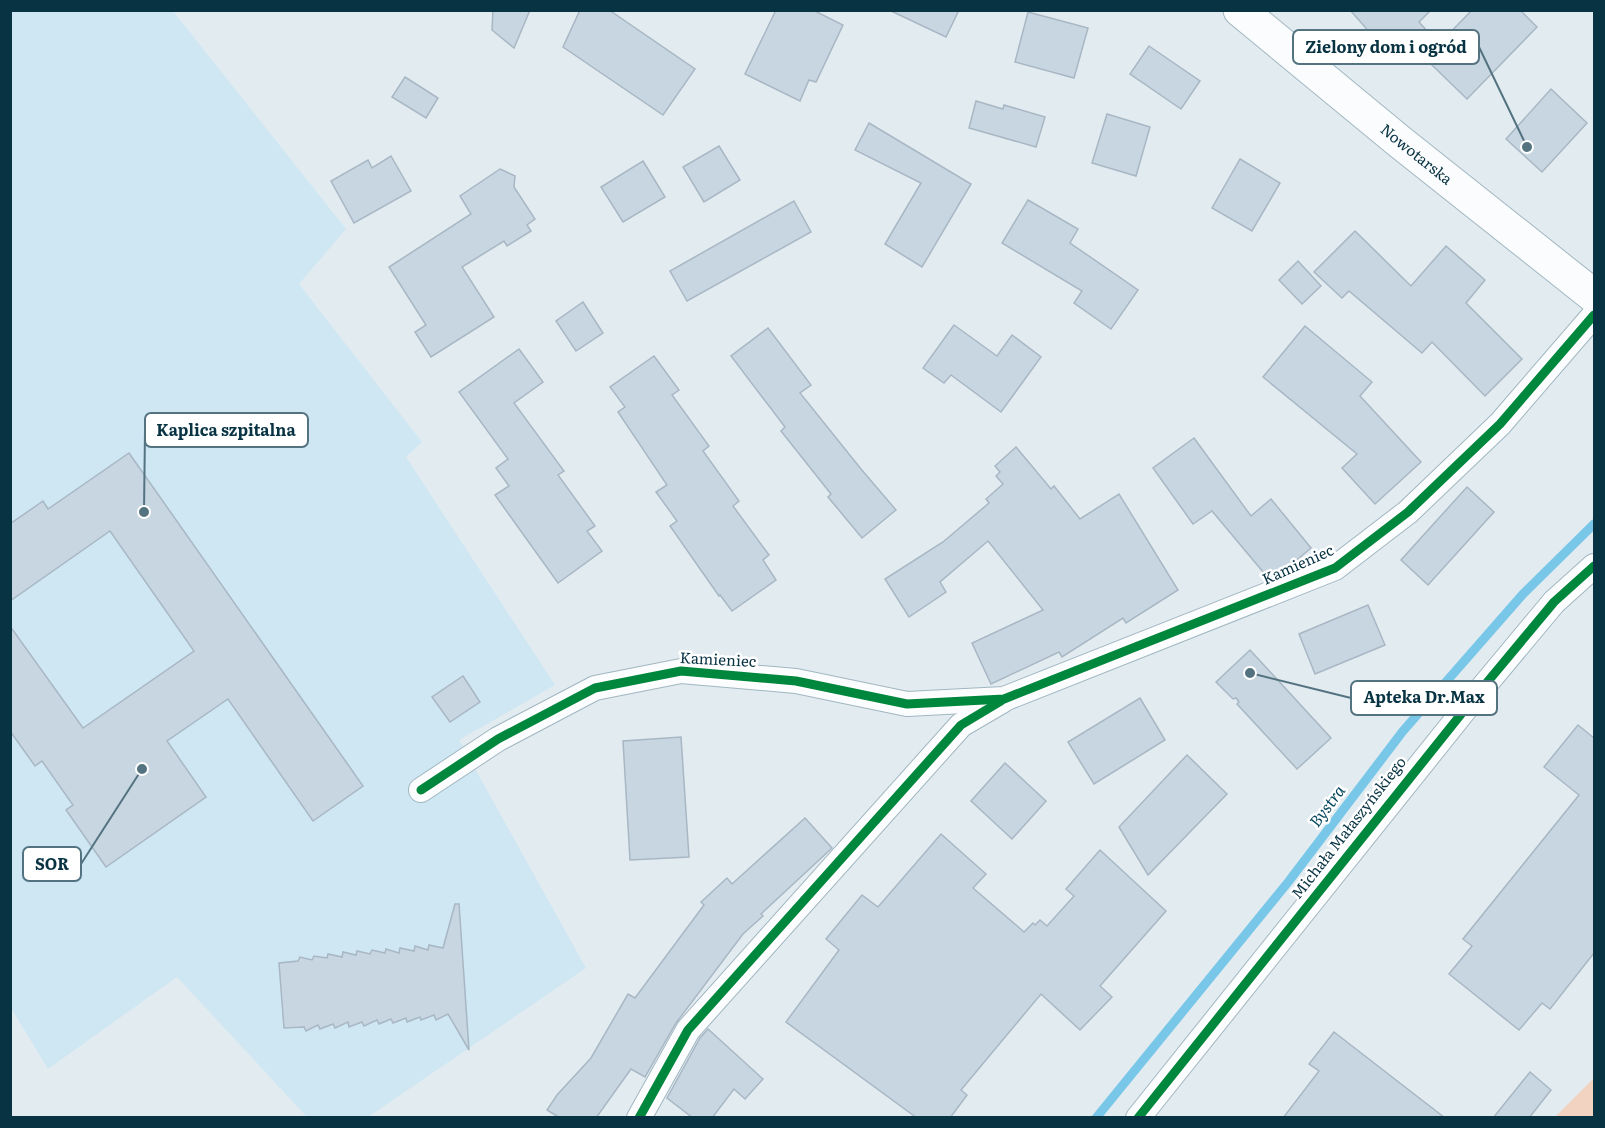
<svg xmlns="http://www.w3.org/2000/svg" width="1605" height="1128" font-family="Literata,serif">
	<style>
		.built { fill: #cfe7f3 }
		.green { fill: #f2d2c1 }
		.lines { fill: none; stroke-linecap: round; stroke-linejoin: round }
		.stream { stroke: #79c7e8; stroke-width: 9 }
		.building { fill: #c8d6e1; stroke: #a8b7c4; stroke-width: 1.5 }
		.minor-casing { stroke: #a0b7c1; stroke-width: 26 }
		.secondary-casing { stroke: #a0b7c1; stroke-width: 35 }
		.minor { stroke: #fbfcfd; stroke-width: 24 }
		.secondary { stroke: #fbfcfd; stroke-width: 33 }
		.cycleway-casing { stroke: #fff; stroke-width: 13 }
		.cycleway { stroke: #00873e; stroke-width: 9 }
		.labels { text-anchor: middle; stroke-width: 5; stroke-linejoin: round; paint-order: stroke }
		.street-label { font-size: 15px; fill: #083343; stroke: #fff }
		.water-label { font-size: 16px; font-style: italic; fill: #05465d; stroke: #fff }
		.leader { fill: none; stroke: #547380; stroke-width: 2 }
		.callout-dot { fill: #547380; stroke: #fff; stroke-width: 2 }
		.callout { fill: #fff; stroke: #547380; stroke-width: 2 }
		.callout-label { font-size: 16px; text-anchor: middle; font-weight: bold; fill: #083343 }
	</style>
	<rect width="100%" height="100%" fill="#e2ebf0"/>
	<polygon class="built" points="11,11 173,11 346,229 299,284 422,442 406,457 555,685 459,740 586,968 368,1117 307,1117 177,977 48,1069 11,1008"/>
	<polygon class="green" points="1594,1078 1594,1117 1555,1117"/>
	<g class="lines">
		<polyline class="stream" points="1096,1118 1289,881 1403,731 1523,594 1594,524"/>
	</g>
	<g class="building">
		<polygon points="493,10 530,10 514,48 492,30"/>
		<polygon points="580,10 609,10 695,69 663,115 563,47"/>
		<polygon points="776,10 813,10 843,25 816,82 809,80 800,101 745,74"/>
		<polygon points="889,10 959,10 946,37"/>
		<polygon points="1350,10 1431,10 1419,22 1439,44 1472,10 1520,10 1537,27 1467,99 1402,36 1386,51"/>
		<polygon points="1028,12 1088,28 1074,78 1015,62"/>
		<polygon points="1149,46 1200,81 1181,109 1130,74"/>
		<polygon points="405,77 438,98 426,118 392,97"/>
		<polygon points="1551,89 1587,123 1542,172 1506,139"/>
		<polygon points="976,101 1003,109 1004,105 1045,117 1036,147 969,128"/>
		<polygon points="1107,114 1150,127 1136,176 1092,163"/>
		<polygon points="869,123 971,184 922,267 885,244 921,183 855,150"/>
		<polygon points="719,146 740,180 704,202 683,167"/>
		<polygon points="391,156 411,191 354,223 331,181 368,160 372,168"/>
		<polygon points="1240,159 1280,183 1252,231 1212,208"/>
		<polygon points="643,161 665,197 623,222 601,187"/>
		<polygon points="500,169 515,176 514,187 535,219 527,225 531,231 507,246 504,241 462,267 494,317 431,357 415,332 426,325 389,267 471,214 460,196"/>
		<polygon points="1028,200 1078,229 1070,243 1138,290 1111,329 1074,303 1082,291 1002,243"/>
		<polygon points="794,201 811,232 687,301 670,271"/>
		<polygon points="1355,231 1411,286 1446,246 1485,280 1466,303 1522,359 1485,396 1432,342 1422,353 1349,291 1342,298 1314,272"/>
		<polygon points="1298,261 1321,286 1302,304 1279,280"/>
		<polygon points="583,302 603,333 576,351 556,321"/>
		<polygon points="954,325 997,356 1012,335 1041,357 1001,412 951,375 944,383 923,368"/>
		<polygon points="1305,326 1372,382 1360,396 1421,462 1375,504 1342,468 1357,454 1263,377"/>
		<polygon points="768,328 811,385 800,393 861,469 896,510 862,538 828,497 831,494 781,431 785,427 731,356"/>
		<polygon points="519,349 543,382 514,403 564,471 558,475 595,526 587,531 602,551 558,583 495,495 509,486 496,468 508,459 459,392"/>
		<polygon points="654,356 679,390 672,395 709,446 703,451 739,501 733,506 769,555 763,560 776,580 732,611 720,595 719,596 670,526 677,521 656,492 667,485 618,412 625,407 610,387"/>
		<polygon points="1194,438 1251,516 1271,499 1311,548 1279,575 1269,579 1212,511 1193,524 1153,468"/>
		<polygon points="1016,447 1051,489 1054,486 1080,519 1119,494 1178,590 1126,623 1123,618 1062,657 1059,652 991,684 972,643 1043,610 988,541 940,582 946,592 909,617 885,579 943,542 989,503 986,499 1003,484 996,476 1000,472 995,466"/>
		<polygon points="129,453 363,786 313,821 228,699 167,741 206,797 106,867 66,810 73,805 42,761 35,766 10,731 10,626 83,728 194,651 110,531 10,601 10,524 43,501 48,509"/>
		<polygon points="1467,487 1494,512 1428,585 1401,560"/>
		<polygon points="1368,605 1385,645 1315,674 1299,634"/>
		<polygon points="1250,650 1331,738 1297,769 1237,704 1239,702 1236,698 1233,699 1216,682"/>
		<polygon points="463,676 480,702 450,722 432,697"/>
		<polygon points="1140,698 1165,740 1094,784 1068,742"/>
		<polygon points="1578,725 1594,738 1594,953 1550,1009 1542,1003 1519,1030 1449,974 1472,946 1463,939 1579,795 1544,767"/>
		<polygon points="681,737 689,857 630,860 623,741"/>
		<polygon points="1187,755 1227,794 1148,875 1119,827"/>
		<polygon points="1005,763 1046,801 1012,839 971,801"/>
		<polygon points="805,818 832,848 761,914 763,916 743,934 676,1023 645,1077 631,1069 596,1118 560,1118 547,1110 557,1095 591,1058 628,994 635,998 704,905 701,902 727,878 732,884"/>
		<polygon points="941,834 986,874 973,888 1024,932 1033,923 1035,925 1040,920 1047,926 1074,896 1066,889 1100,850 1166,911 1100,986 1112,997 1080,1030 1041,994 961,1090 967,1095 950,1118 917,1118 786,1022 839,950 826,939 862,895 878,907"/>
		<polygon points="455,904 459,904 469,1050 448,1014 436,1020 434,1015 421,1020 420,1017 407,1022 406,1018 393,1023 391,1019 379,1024 377,1020 364,1026 362,1022 349,1027 348,1022 335,1028 333,1024 320,1029 318,1025 306,1031 304,1027 284,1028 279,963 298,961 300,957 312,960 314,956 327,958 328,954 342,957 343,952 356,955 357,951 370,954 372,950 385,953 386,949 399,953 400,948 414,951 415,946 428,950 429,945 443,948"/>
		<polygon points="708,1029 763,1079 745,1099 734,1089 712,1118 693,1118 667,1098 700,1038"/>
		<polygon points="1334,1032 1445,1118 1283,1118 1319,1071 1309,1064"/>
		<polygon points="1530,1072 1551,1090 1529,1118 1493,1118"/>
	</g>
	<g class="lines">
		<g class="minor-casing">
			<g id="minor">
				<polyline points="421,790 498,739 595,688 681,671 796,681 907,704 1004,699 1335,568 1408,512 1500,424 1594,315"/>
				<polyline points="639,1118 688,1030 961,725 1002,701"/>
				<polyline points="1138,1118 1474,698 1554,602 1594,566"/>
			</g>
		</g>
		<g class="secondary-casing">
			<g id="secondary">
				<path id="s1" d="M1240 10 1400 142 1594 296"/>
			</g>
		</g>
		<use href="#minor" class="minor"/>
		<use href="#secondary" class="secondary"/>
		<g class="cycleway-casing">
			<g id="cycleway">
				<polyline points="421,790 498,739 595,688 681,671 796,681 907,704 1004,699 1335,568 1408,512 1500,424 1594,315"/>
				<polyline points="639,1118 688,1030 961,725 1001,701"/>
				<polyline points="1138,1118 1474,698 1554,602 1594,566"/>
			</g>
		</g>
		<use href="#cycleway" class="cycleway"/>
	</g>
	<g class="labels">
		<g class="street-label">
			<text dy="5" stroke="none"><textPath href="#s1" startOffset="228">Nowotarska</textPath></text>
			<text transform="translate(1298 565) rotate(-24)" y="5">Kamieniec</text>
			<text transform="translate(718 660) rotate(3)" y="5">Kamieniec</text>
			<text transform="translate(1349 828) rotate(-52)" y="5">Michała Małaszyńskiego</text>
		</g>
		<g class="water-label">
			<text transform="translate(1327 806) rotate(-53)" y="6">Bystra</text>
		</g>
	</g>
	<path class="leader" d="M1527 147L1479 47M144 512L145 430M1250 673L1351 698M142 769L81 864"/>
	<g class="callout-dot">
		<circle cx="1527" cy="147" r="6"/>
		<circle cx="144" cy="512" r="6"/>
		<circle cx="1250" cy="673" r="6"/>
		<circle cx="142" cy="769" r="6"/>
	</g>
	<g class="callout">
		<rect x="1293" y="30" width="186" height="34" rx="6"/>
		<rect x="145" y="413" width="163" height="34" rx="6"/>
		<rect x="1351" y="681" width="146" height="34" rx="6"/>
		<rect x="23" y="847" width="58" height="34" rx="6"/>
	</g>
	<g class="callout-label">
		<text x="1386" y="53">Zielony dom i ogród</text>
		<text x="226" y="436">Kaplica szpitalna</text>
		<text x="1424" y="703">Apteka Dr.Max</text>
		<text x="52" y="870">SOR</text>
	</g>
	<rect width="1605" height="1128" fill="none" stroke="#083343" stroke-width="24"/>
</svg>
